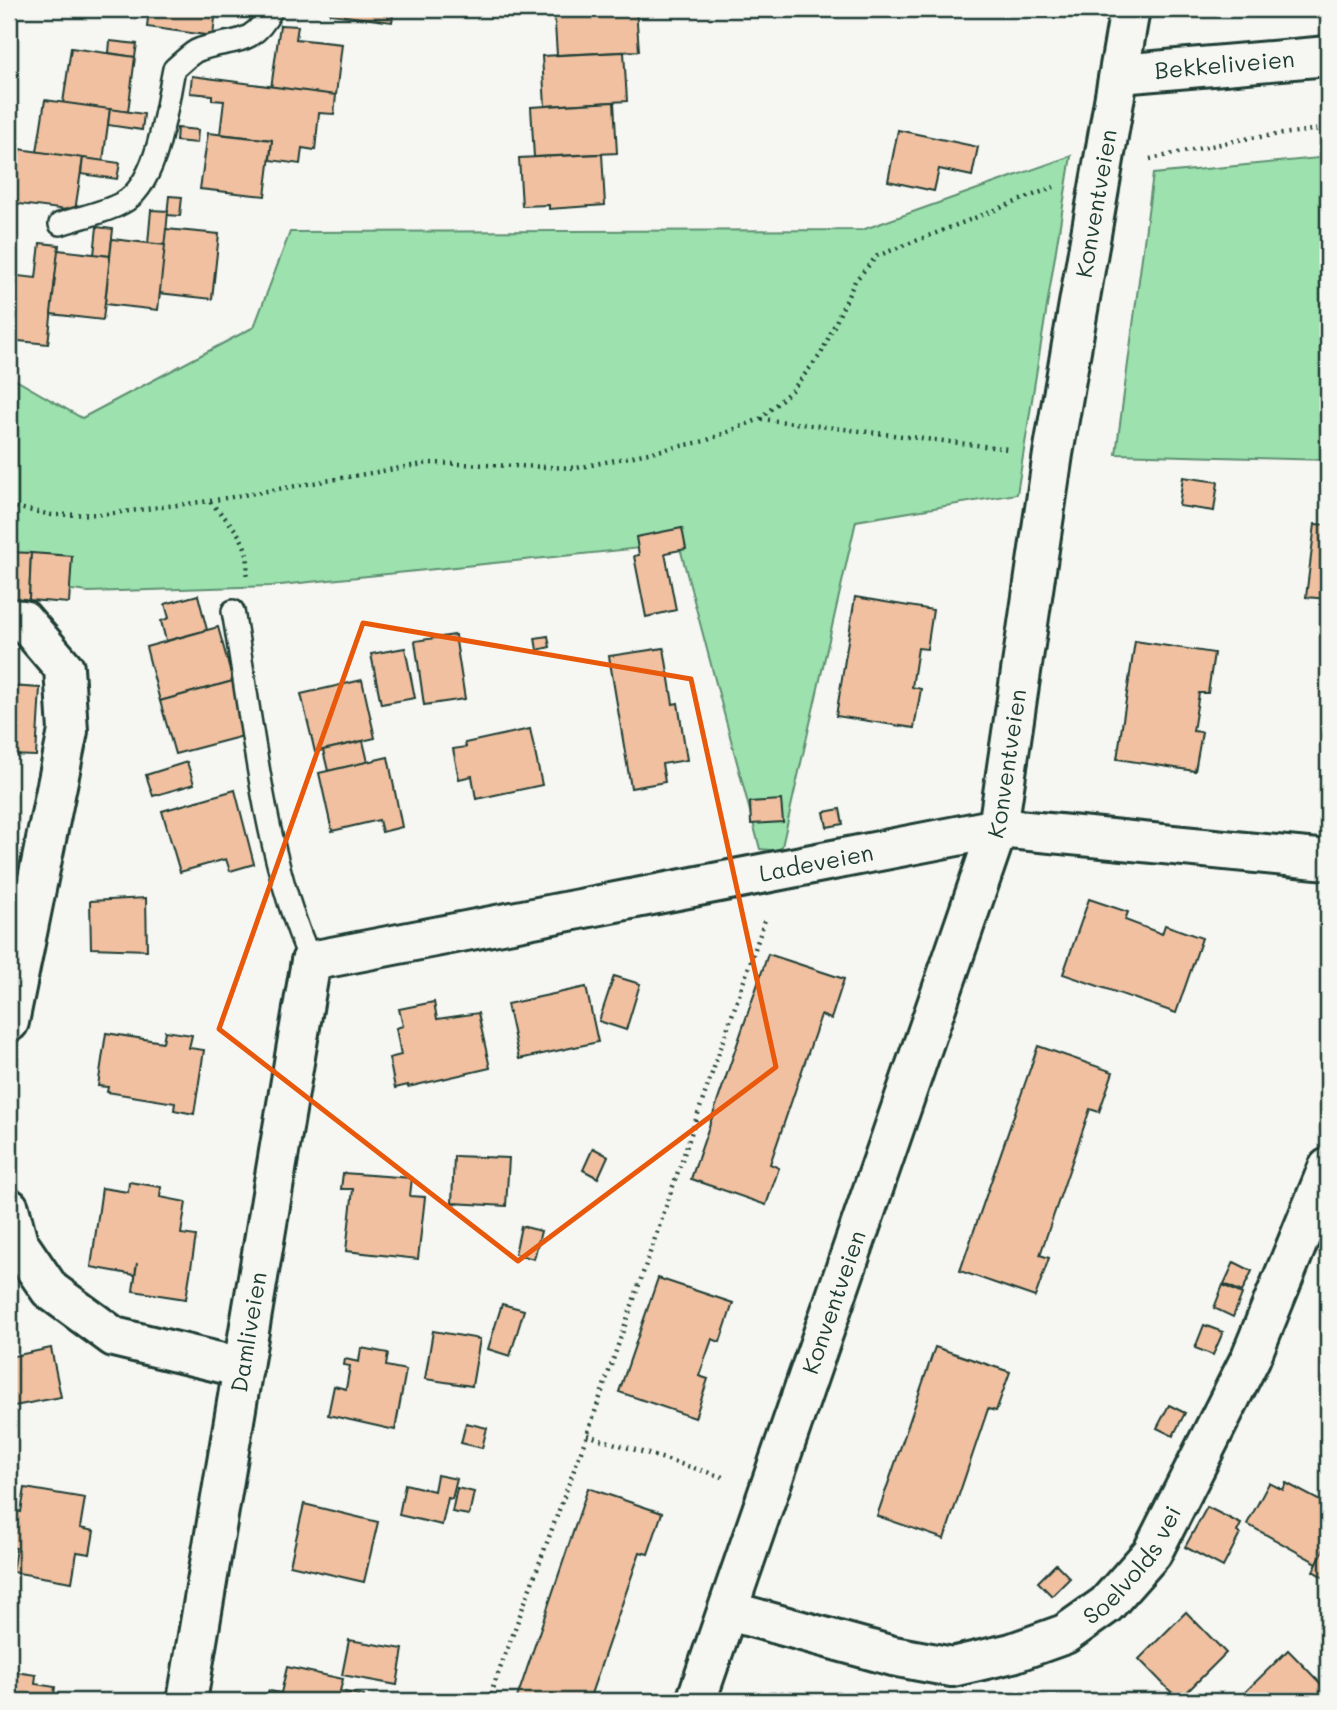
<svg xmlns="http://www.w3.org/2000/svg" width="1337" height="1710" font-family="Mali,sans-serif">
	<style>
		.green { fill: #9ce1ae; stroke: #5e8f71; stroke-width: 2 }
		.building { fill: #f0c0a0; stroke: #1f3d34; stroke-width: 2 }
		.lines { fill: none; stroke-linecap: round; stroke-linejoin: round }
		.service-casing { stroke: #1f3d34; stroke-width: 26 }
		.minor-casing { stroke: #1f3d34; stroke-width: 44 }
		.path { stroke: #1f3d34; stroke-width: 4.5; stroke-dasharray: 2 5; stroke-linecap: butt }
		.service { stroke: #f6f6f2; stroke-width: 21 }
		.minor { stroke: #f6f6f2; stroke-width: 38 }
		.marked { fill: none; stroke: #e8590c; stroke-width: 5; stroke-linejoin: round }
		.labels { text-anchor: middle; stroke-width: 5; stroke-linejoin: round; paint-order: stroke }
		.street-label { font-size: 23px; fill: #1f3d34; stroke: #f6f6f2 }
	</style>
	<rect width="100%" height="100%" fill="#f6f6f2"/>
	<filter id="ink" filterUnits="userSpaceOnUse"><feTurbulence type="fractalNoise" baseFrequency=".0143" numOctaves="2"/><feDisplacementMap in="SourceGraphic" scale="14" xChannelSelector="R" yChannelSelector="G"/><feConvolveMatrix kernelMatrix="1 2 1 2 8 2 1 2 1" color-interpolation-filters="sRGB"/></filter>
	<g filter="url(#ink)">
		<g class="green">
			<polygon points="1071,156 1017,494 856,521 781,851 760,849 679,544 271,586 89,592 9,583 9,376 82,418 254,327 290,232 862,230"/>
			<polygon points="1328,157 1328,460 1116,454 1153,174"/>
		</g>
		<g class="building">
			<polygon points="149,9 216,9 213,36 147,27"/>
			<polygon points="331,9 394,9 392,22 330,14"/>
			<polygon points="554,9 636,9 639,51 557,55"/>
			<polygon points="280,25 298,26 296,39 342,44 336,95 271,88"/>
			<polygon points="110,41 137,44 135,57 109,53"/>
			<polygon points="71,48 135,57 128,112 63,103"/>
			<polygon points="624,52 627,101 545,106 542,56"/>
			<polygon points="192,76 336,95 334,114 319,113 315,150 302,148 300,164 270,160 272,140 220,134 224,101 212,100 212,95 190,93"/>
			<polygon points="45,100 110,109 103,161 37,152"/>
			<polygon points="614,102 617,153 534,157 531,107"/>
			<polygon points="110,109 144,114 142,130 108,125"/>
			<polygon points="177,128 198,130 197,143 176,141"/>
			<polygon points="898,130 978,147 972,176 939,169 934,191 888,181"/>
			<polygon points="208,133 272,140 265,196 200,189"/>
			<polygon points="19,149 83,158 75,211 11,203"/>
			<polygon points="602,154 605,205 549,209 549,205 522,206 519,158"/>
			<polygon points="83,158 120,163 117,179 81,174"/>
			<polygon points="169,196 182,197 180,216 167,215"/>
			<polygon points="151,210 168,211 165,245 148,244"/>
			<polygon points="97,227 113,229 110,256 94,255"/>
			<polygon points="166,229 219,234 212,299 159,293"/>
			<polygon points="112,239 165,245 158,310 105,304"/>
			<polygon points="40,243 59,245 48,344 9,340 9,275 36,278"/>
			<polygon points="58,250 110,256 103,320 51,314"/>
			<polygon points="1183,477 1218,482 1214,511 1179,506"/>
			<polygon points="1315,524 1328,525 1328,599 1306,597"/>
			<polygon points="682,528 686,549 665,553 676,610 646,617 634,556 639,555 636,537"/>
			<polygon points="9,552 31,553 29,600 9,599"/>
			<polygon points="31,553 72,556 69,603 29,600"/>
			<polygon points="198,595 207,630 166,641 161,621 169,618 165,604"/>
			<polygon points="855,597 933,610 927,649 918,648 912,687 921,689 914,728 836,716"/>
			<polygon points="218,627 233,681 160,701 146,647"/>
			<polygon points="455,635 465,699 424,705 415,641"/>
			<polygon points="548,636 550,647 537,650 535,638"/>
			<polygon points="1135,641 1214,653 1208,693 1199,693 1193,731 1202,732 1195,771 1117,759"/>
			<polygon points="9,648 13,648 10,686 40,688 36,756 9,755"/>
			<polygon points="405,648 415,698 381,704 371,654"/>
			<polygon points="664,648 673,704 678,703 687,760 662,764 665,782 631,788 609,656"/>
			<polygon points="362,680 375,738 315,752 301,694"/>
			<polygon points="233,681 247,735 175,754 160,701"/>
			<polygon points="1328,717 1328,765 1323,764"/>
			<polygon points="530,729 542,785 476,799 472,776 459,779 453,749 466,747 465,743"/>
			<polygon points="363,741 368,762 328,771 323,750"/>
			<polygon points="388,757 402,827 382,832 379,820 332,831 319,773"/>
			<polygon points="187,762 194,784 153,796 146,775"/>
			<polygon points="235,790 254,864 230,871 226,859 180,872 162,811"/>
			<polygon points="781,800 783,822 751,824 750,802"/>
			<polygon points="840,809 843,824 827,827 824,812"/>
			<polygon points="146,898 147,950 91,948 90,901"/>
			<polygon points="1089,899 1128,912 1125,920 1162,934 1165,925 1202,938 1176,1013 1063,974"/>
			<polygon points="768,954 844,979 831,1019 821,1015 770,1164 779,1168 766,1205 691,1179"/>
			<polygon points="614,976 640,984 626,1030 599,1021"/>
			<polygon points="586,987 598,1042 519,1059 507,1004"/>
			<polygon points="434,1002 437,1019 478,1013 490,1068 408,1087 408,1085 395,1088 389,1058 401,1055 396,1028 403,1026 399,1009"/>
			<polygon points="165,1031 192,1035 189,1048 204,1050 194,1114 174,1110 175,1103 107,1092 108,1087 98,1086 106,1033 163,1042"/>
			<polygon points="1038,1046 1113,1072 1099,1112 1090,1109 1040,1255 1049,1258 1035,1297 960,1271"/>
			<polygon points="593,1148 608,1156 598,1178 583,1170"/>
			<polygon points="454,1156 509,1158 506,1206 452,1203"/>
			<polygon points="343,1173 412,1178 410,1196 425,1197 418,1259 346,1251 353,1189 341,1189"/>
			<polygon points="129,1182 161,1187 160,1197 186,1202 181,1234 196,1236 186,1299 133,1291 137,1263 135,1275 91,1267 102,1188 128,1192"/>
			<polygon points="521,1226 541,1231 534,1259 515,1254"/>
			<polygon points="1234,1262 1252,1271 1242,1292 1224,1284"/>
			<polygon points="658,1278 733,1303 720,1342 712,1339 699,1376 708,1379 695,1418 619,1392"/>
			<polygon points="1223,1285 1242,1294 1233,1317 1214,1308"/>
			<polygon points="502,1304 524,1310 510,1356 488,1349"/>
			<polygon points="1204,1325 1223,1332 1213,1355 1195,1348"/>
			<polygon points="433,1331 480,1339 472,1386 425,1379"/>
			<polygon points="935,1347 1010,1372 996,1411 988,1409 944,1539 877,1516"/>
			<polygon points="51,1348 61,1397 9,1407 9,1357"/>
			<polygon points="361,1348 388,1353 386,1366 406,1370 395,1430 328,1415 334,1386 346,1389 350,1366 344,1365 345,1359 359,1362"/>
			<polygon points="1169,1405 1185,1413 1173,1436 1157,1428"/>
			<polygon points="466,1423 487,1428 482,1448 461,1443"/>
			<polygon points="437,1475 457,1479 452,1499 448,1498 442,1525 399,1515 405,1484 434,1491"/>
			<polygon points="1269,1483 1283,1490 1286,1483 1328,1505 1328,1541 1317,1563 1247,1524"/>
			<polygon points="25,1488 85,1498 80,1528 94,1531 90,1554 77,1552 72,1582 12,1572 16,1548 9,1547 9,1510 21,1512"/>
			<polygon points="457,1488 474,1492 469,1515 452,1512"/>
			<polygon points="588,1488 662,1513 648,1554 640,1552 590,1697 599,1701 516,1701"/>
			<polygon points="304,1504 378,1522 364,1582 290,1565"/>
			<polygon points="1207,1507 1241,1524 1237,1532 1240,1534 1223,1567 1185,1547"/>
			<polygon points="1328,1541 1328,1580 1313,1571"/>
			<polygon points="1056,1564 1070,1578 1052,1596 1038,1582"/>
			<polygon points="1186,1612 1226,1653 1179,1700 1139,1659"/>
			<polygon points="349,1640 403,1649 397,1685 342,1675"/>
			<polygon points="1288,1650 1328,1691 1318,1701 1236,1701"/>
			<polygon points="287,1667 343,1679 340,1691 364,1696 363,1701 266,1701 269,1691 281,1693"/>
			<polygon points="9,1671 36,1675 35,1684 55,1687 53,1701 9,1701"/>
		</g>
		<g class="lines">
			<g class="service-casing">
				<g id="service">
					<path d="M60 224C80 217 104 213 122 203 159 184 166 106 174 69 181 63 189 55 196 51 228 37 251 51 272 9"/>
					<path d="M233 611C253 725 264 856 311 961"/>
				</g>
			</g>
			<g class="minor-casing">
				<g id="minor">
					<path id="s1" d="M1120 74 1328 56"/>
					<polyline points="9,619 23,620 64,668 68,731 9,1022"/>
					<polyline points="9,1208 18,1243 50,1290 114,1337 243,1368"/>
					<path id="s2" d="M729 1611 893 1656 952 1667 1012 1653 1065 1634 1106 1605 1152 1553 1251 1357 1328 1168"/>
					<path id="s3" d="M187 1701 311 961 998 828 1328 860"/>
					<path id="s4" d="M696 1701 998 828 1053 454 1130 9"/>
				</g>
			</g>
			<g class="path">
				<polyline points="1150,159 1244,139 1328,128"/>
				<polyline points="761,419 1009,449"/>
				<path d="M210 502C232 525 256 546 245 580"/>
				<polyline points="9,506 52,515 106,514 209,501 429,463 577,468 705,441 760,419 793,389 821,354 855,281 877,256 1054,187"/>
				<polyline points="587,1435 726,1478"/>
				<polyline points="488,1701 587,1435 766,917"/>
			</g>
			<use href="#service" class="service"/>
			<use href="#minor" class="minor"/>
		</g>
	</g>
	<path class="marked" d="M363 623 691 679 776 1067 518 1261 219 1029Z"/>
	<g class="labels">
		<g class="street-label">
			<text dy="8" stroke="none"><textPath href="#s1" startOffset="105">Bekkeliveien</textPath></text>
			<text dy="8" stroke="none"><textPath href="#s4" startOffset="1556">Konventveien</textPath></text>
			<text dy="8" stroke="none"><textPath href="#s4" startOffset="989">Konventveien</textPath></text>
			<text dy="8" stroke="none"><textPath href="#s3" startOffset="1265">Ladeveien</textPath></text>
			<text dy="8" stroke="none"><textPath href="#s4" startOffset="422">Konventveien</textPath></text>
			<text dy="8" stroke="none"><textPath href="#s3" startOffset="374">Damliveien</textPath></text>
			<text dy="8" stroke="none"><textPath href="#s2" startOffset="446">Soelvolds vei</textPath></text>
		</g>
	</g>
	<rect width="1337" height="1710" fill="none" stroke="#f6f6f2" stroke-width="35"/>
	<rect x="18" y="18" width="1302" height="1675" fill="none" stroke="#1f3d34" stroke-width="2.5" filter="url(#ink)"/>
</svg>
